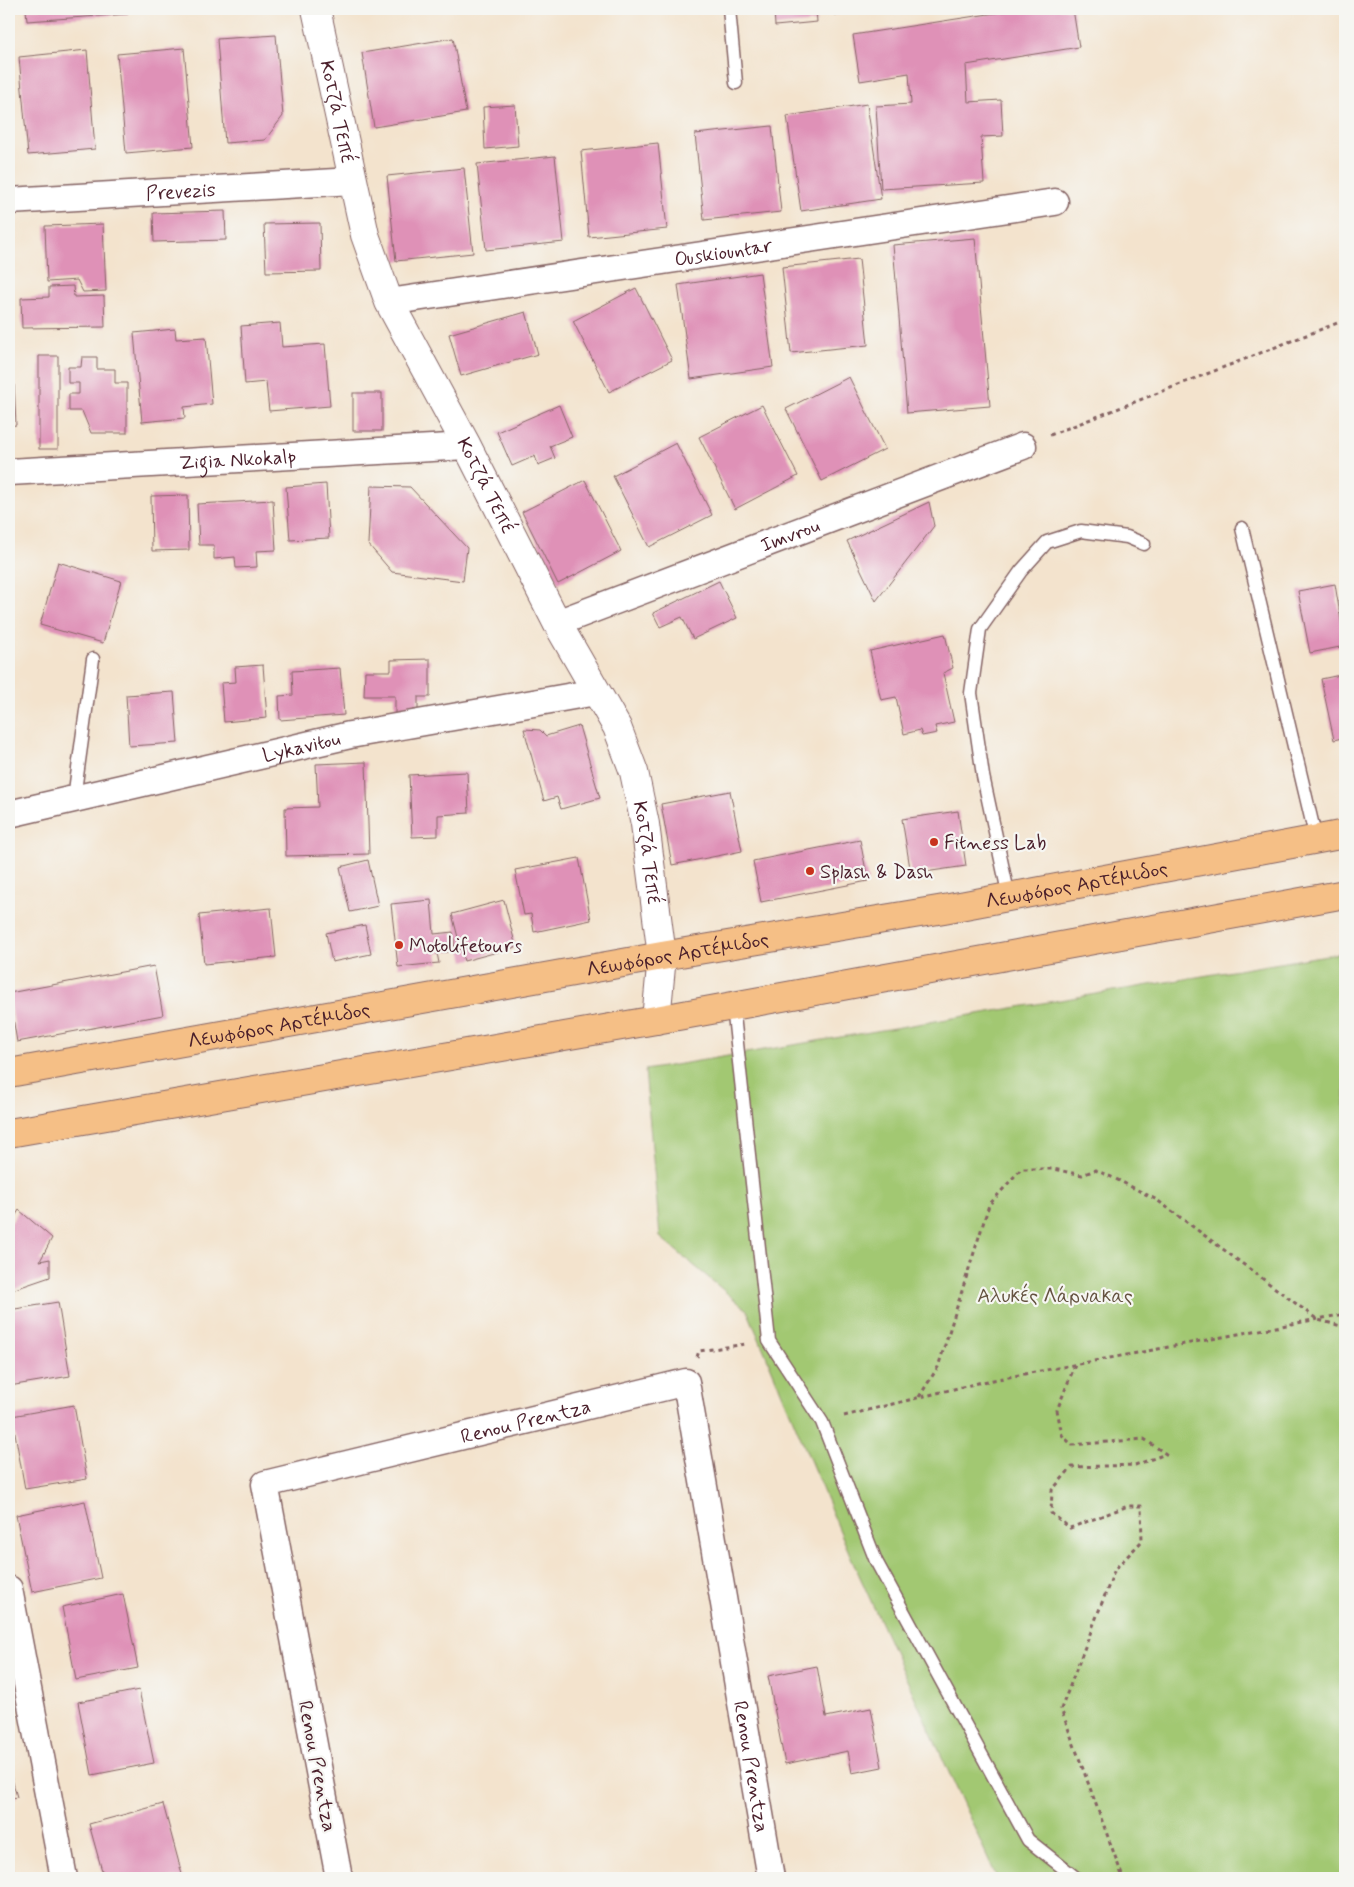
<svg xmlns="http://www.w3.org/2000/svg" width="1354" height="1887" font-family="Mynerve,sans-serif">
	<style>
		.green { fill: #a2c872; stroke: #76744e }
		.building { fill: #df91b7 }
		.lines { fill: none; stroke-linecap: round; stroke-linejoin: round }
		.service-casing { stroke: #856464; stroke-width: 15 }
		.minor-casing { stroke: #856464; stroke-width: 29 }
		.tertiary-casing { stroke: #856464; stroke-width: 30 }
		.primary-casing { stroke: #856464; stroke-width: 30 }
		.path { stroke: #856464; stroke-width: 3; stroke-dasharray: 4 4; stroke-linecap: butt }
		.service { stroke: #fff; stroke-width: 12 }
		.minor { stroke: #fff; stroke-width: 26 }
		.tertiary { stroke: #fff; stroke-width: 28 }
		.primary { stroke: #f5bf86; stroke-width: 28 }
		.poi-dot { fill: #c8321e; stroke: #f6f6f2; stroke-width: 2 }
		.labels { text-anchor: middle; stroke-width: 4.5; stroke-linejoin: round; paint-order: stroke }
		.street-label { font-size: 20px; fill: #4a1f2b; stroke: #f6f6f2 }
		.poi-label { font-size: 20px; fill: #4a1f2b; stroke: #f6f6f2; text-anchor: start }
		.park-label { font-size: 20px; fill: #645240; stroke: #f6f6f2 }
	</style>
	<rect width="100%" height="100%" fill="#f6f6f2"/>
	<filter id="ink" filterUnits="userSpaceOnUse"><feTurbulence type="fractalNoise" baseFrequency=".02" numOctaves="2"/><feDisplacementMap in="SourceGraphic" scale="10" xChannelSelector="R" yChannelSelector="G"/><feConvolveMatrix kernelMatrix="1 2 1 2 8 2 1 2 1" color-interpolation-filters="sRGB"/></filter>
	<filter id="wash" filterUnits="userSpaceOnUse"><feTurbulence type="fractalNoise" baseFrequency=".0096" numOctaves="4" result="noise"/><feDisplacementMap in="SourceGraphic" scale="20" xChannelSelector="R" yChannelSelector="G"/><feGaussianBlur stdDeviation="1.12" result="paint"/><feColorMatrix in="noise" values="0 0 0 0 0 0 0 0 0 0 0 0 0 0 0 0 0 1.4 0 .05"/><feComposite in="paint" operator="in"/></filter>
	<g filter="url(#wash)">
		<rect width="100%" height="100%" fill="#f3e3cd"/>
		<polygon class="green" points="1345,952 1345,1878 997,1878 850,1555 747,1310 660,1237 645,1070"/>
		<g id="blocks">
			<g class="building">
				<polygon points="26,9 128,9 128,14 27,21"/>
				<polygon points="774,9 816,9 817,22 775,26"/>
				<polygon points="833,9 861,9 861,10 835,15"/>
				<polygon points="1021,9 1073,9 1079,47 966,65 968,102 1001,100 1003,136 981,137 984,183 881,189 876,106 911,104 909,73 860,81 853,35"/>
				<polygon points="276,35 283,116 265,140 225,143 217,39"/>
				<polygon points="453,38 466,112 374,127 362,53"/>
				<polygon points="184,48 193,147 126,153 117,54"/>
				<polygon points="87,50 95,149 28,155 19,57"/>
				<polygon points="867,104 881,199 801,211 787,116"/>
				<polygon points="515,105 518,146 485,149 483,107"/>
				<polygon points="772,126 781,212 704,220 695,134"/>
				<polygon points="658,143 667,229 589,237 581,151"/>
				<polygon points="555,156 564,242 486,250 477,164"/>
				<polygon points="464,168 473,253 396,261 387,176"/>
				<polygon points="225,211 226,240 154,242 153,213"/>
				<polygon points="320,223 321,271 266,272 264,224"/>
				<polygon points="103,224 106,291 83,292 77,280 47,282 45,226"/>
				<polygon points="975,238 990,406 907,413 893,245"/>
				<polygon points="859,259 868,345 791,353 782,267"/>
				<polygon points="760,273 773,367 691,379 678,285"/>
				<polygon points="73,286 74,297 104,296 105,327 22,328 21,298 49,297 49,287"/>
				<polygon points="636,288 672,360 609,392 573,321"/>
				<polygon points="526,312 538,354 461,376 449,334"/>
				<polygon points="280,323 282,347 325,344 330,406 269,411 266,382 245,384 241,326"/>
				<polygon points="175,329 176,339 206,337 212,404 184,407 185,418 142,422 134,333"/>
				<rect x="39" y="356" width="19" height="93"/>
				<polygon points="82,357 97,357 97,369 115,369 115,383 127,383 127,433 91,433 82,411 69,411 69,394 79,394 79,383 68,383 68,367 81,367"/>
				<polygon points="849,377 885,449 822,481 786,409"/>
				<polygon points="9,382 14,382 16,425 9,426"/>
				<rect x="353" y="393" width="29" height="38"/>
				<polygon points="559,405 572,437 550,446 555,458 538,465 535,456 512,466 497,432"/>
				<polygon points="762,405 798,476 735,509 699,437"/>
				<polygon points="676,443 712,515 649,547 613,476"/>
				<polygon points="585,480 621,551 558,584 522,512"/>
				<polygon points="326,484 329,538 290,540 286,487"/>
				<polygon points="371,486 410,487 467,548 463,581 392,572 368,544"/>
				<polygon points="188,495 189,550 152,551 151,496"/>
				<polygon points="273,500 276,550 256,551 257,567 236,568 235,557 214,559 214,545 199,545 197,504"/>
				<polygon points="929,502 934,526 876,601 847,541"/>
				<polygon points="58,562 121,581 103,643 40,625"/>
				<polygon points="719,581 737,618 693,639 682,617 660,627 653,613"/>
				<polygon points="1335,584 1345,646 1310,653 1298,591"/>
				<polygon points="945,634 953,668 943,673 954,722 935,726 937,733 922,736 920,730 904,734 896,697 881,700 870,651"/>
				<polygon points="430,659 430,697 418,697 418,715 395,714 395,696 364,696 365,671 391,671 391,660"/>
				<polygon points="263,665 267,718 224,722 221,683 236,682 235,667"/>
				<polygon points="340,668 344,715 280,720 279,696 293,695 292,671"/>
				<polygon points="1345,674 1345,737 1334,740 1321,679"/>
				<polygon points="174,692 178,743 129,746 126,695"/>
				<polygon points="579,726 600,798 561,809 557,797 544,801 524,729 540,730 546,736"/>
				<polygon points="366,762 369,854 286,856 285,808 318,807 316,764"/>
				<polygon points="467,772 469,813 438,815 438,836 412,837 409,775"/>
				<polygon points="730,791 742,851 672,865 661,804"/>
				<polygon points="958,811 966,866 911,874 902,819"/>
				<polygon points="860,840 868,881 761,902 753,861"/>
				<polygon points="579,858 591,920 534,932 531,914 524,915 515,870"/>
				<polygon points="368,860 378,906 350,912 340,867"/>
				<polygon points="431,900 434,934 453,932 455,951 437,953 439,963 398,967 391,904"/>
				<polygon points="504,900 516,947 464,961 452,914"/>
				<polygon points="271,908 276,957 204,964 199,915"/>
				<polygon points="365,925 371,954 332,962 326,933"/>
				<polygon points="154,966 163,1015 17,1042 9,993"/>
				<polygon points="19,1210 52,1238 40,1261 50,1259 50,1277 9,1291 9,1226"/>
				<polygon points="58,1302 70,1376 9,1386 9,1310"/>
				<polygon points="74,1405 87,1479 25,1489 12,1416"/>
				<polygon points="85,1501 101,1578 32,1592 16,1515"/>
				<polygon points="123,1594 138,1668 76,1680 62,1607"/>
				<polygon points="817,1666 826,1717 871,1708 882,1767 852,1773 848,1751 785,1764 768,1676"/>
				<polygon points="139,1690 154,1763 92,1775 78,1702"/>
				<polygon points="9,1768 17,1797 9,1799"/>
				<polygon points="163,1804 183,1878 104,1878 89,1824"/>
				<polygon points="9,1852 10,1852 15,1878 9,1878"/>
			</g>
		</g>
	</g>
	<g filter="url(#ink)">
		<use href="#blocks" fill-opacity="0" stroke="#856464" stroke-width="1"/>
		<g class="lines">
			<g class="service-casing">
				<g id="service">
					<polyline points="729,9 736,83"/>
					<polyline points="1242,528 1316,839"/>
					<polyline points="74,798 93,659"/>
					<polyline points="1009,897 983,776 971,693 980,629 1021,571 1047,542 1081,531 1127,537 1144,544"/>
					<polyline points="733,1006 769,1341 822,1422 876,1561 1028,1840 1076,1878"/>
				</g>
			</g>
			<g class="minor-casing">
				<g id="minor">
					<path id="s1" d="M9 201 353 181"/>
					<path id="s2" d="M389 302 1055 202"/>
					<path id="s3" d="M9 472 467 446"/>
					<path id="s4" d="M557 623 1023 446"/>
					<path id="s5" d="M9 814 350 735 596 692"/>
					<polyline points="9,1589 64,1878"/>
					<path id="s6" d="M339 1878 265 1484 686 1382 771 1878"/>
				</g>
			</g>
			<g class="tertiary-casing">
				<g id="tertiary">
					<path id="s7" d="M316 9 365 235 389 302 467 446 557 623 617 727 634 772 645 824 662 956 656 1020"/>
				</g>
			</g>
			<g class="primary-casing">
				<g id="primary">
					<path id="s8" d="M9 1073 662 956 944 909 1345 834"/>
					<polyline points="9,1133 656,1020 1345,894"/>
				</g>
			</g>
			<g class="path">
				<polyline points="1050,435 1345,320"/>
				<polyline points="697,1357 699,1351 746,1344"/>
				<polyline points="1075,1365 1057,1410 1062,1435 1072,1445 1144,1439 1166,1454 1135,1465 1072,1467 1052,1490 1051,1513 1070,1528 1128,1506 1141,1506 1142,1541 1115,1569 1061,1709 1123,1878"/>
				<polyline points="919,1397 938,1367 989,1205 1021,1169 1053,1169 1082,1175 1095,1170 1116,1179 1157,1200 1318,1320 1345,1327"/>
				<polyline points="844,1416 982,1382 1345,1314"/>
			</g>
			<use href="#service" class="service"/>
			<use href="#minor" class="minor"/>
			<use href="#tertiary" class="tertiary"/>
			<use href="#primary" class="primary"/>
		</g>
	</g>
	<g class="poi-dot">
		<circle cx="934" cy="842" r="5"/>
		<circle cx="810" cy="871" r="5"/>
		<circle cx="399" cy="945" r="5"/>
	</g>
	<g class="labels">
		<g class="street-label">
			<text dy="7" stroke="none"><textPath href="#s7" startOffset="105">Κοτζά Τεπέ</textPath></text>
			<text dy="7" stroke="none"><textPath href="#s1" startOffset="172">Prevezis</textPath></text>
			<text dy="7" stroke="none"><textPath href="#s2" startOffset="338">Ouskiountar</textPath></text>
			<text dy="7" stroke="none"><textPath href="#s3" startOffset="229">Zigia Nkokalp</textPath></text>
			<text dy="7" stroke="none"><textPath href="#s7" startOffset="510">Κοτζά Τεπέ</textPath></text>
			<text dy="7" stroke="none"><textPath href="#s4" startOffset="249">Imvrou</textPath></text>
			<text dy="7" stroke="none"><textPath href="#s5" startOffset="300">Lykavitou</textPath></text>
			<text dy="7" stroke="none"><textPath href="#s7" startOffset="915">Κοτζά Τεπέ</textPath></text>
			<text dy="7" stroke="none"><textPath href="#s8" startOffset="1084">Λεωφόρος Αρτέμιδος</textPath></text>
			<text dy="7" stroke="none"><textPath href="#s8" startOffset="679">Λεωφόρος Αρτέμιδος</textPath></text>
			<text dy="7" stroke="none"><textPath href="#s8" startOffset="274">Λεωφόρος Αρτέμιδος</textPath></text>
			<text dy="7" stroke="none"><textPath href="#s6" startOffset="669">Renou Prentza</textPath></text>
			<text transform="translate(318 1766) rotate(79)" y="7">Renou Prentza</text>
			<text dy="7" stroke="none"><textPath href="#s6" startOffset="1224">Renou Prentza</textPath></text>
		</g>
		<g class="poi-label">
			<text x="944" y="849">Fitness Lab</text>
			<text x="820" y="878">Splash &amp; Dash</text>
			<text x="409" y="952">Motolifetours</text>
		</g>
		<g class="park-label">
			<text x="1055" y="1302">Αλυκές Λάρνακας</text>
		</g>
	</g>
	<rect width="1354" height="1887" fill="none" stroke="#f6f6f2" stroke-width="30"/>
</svg>
